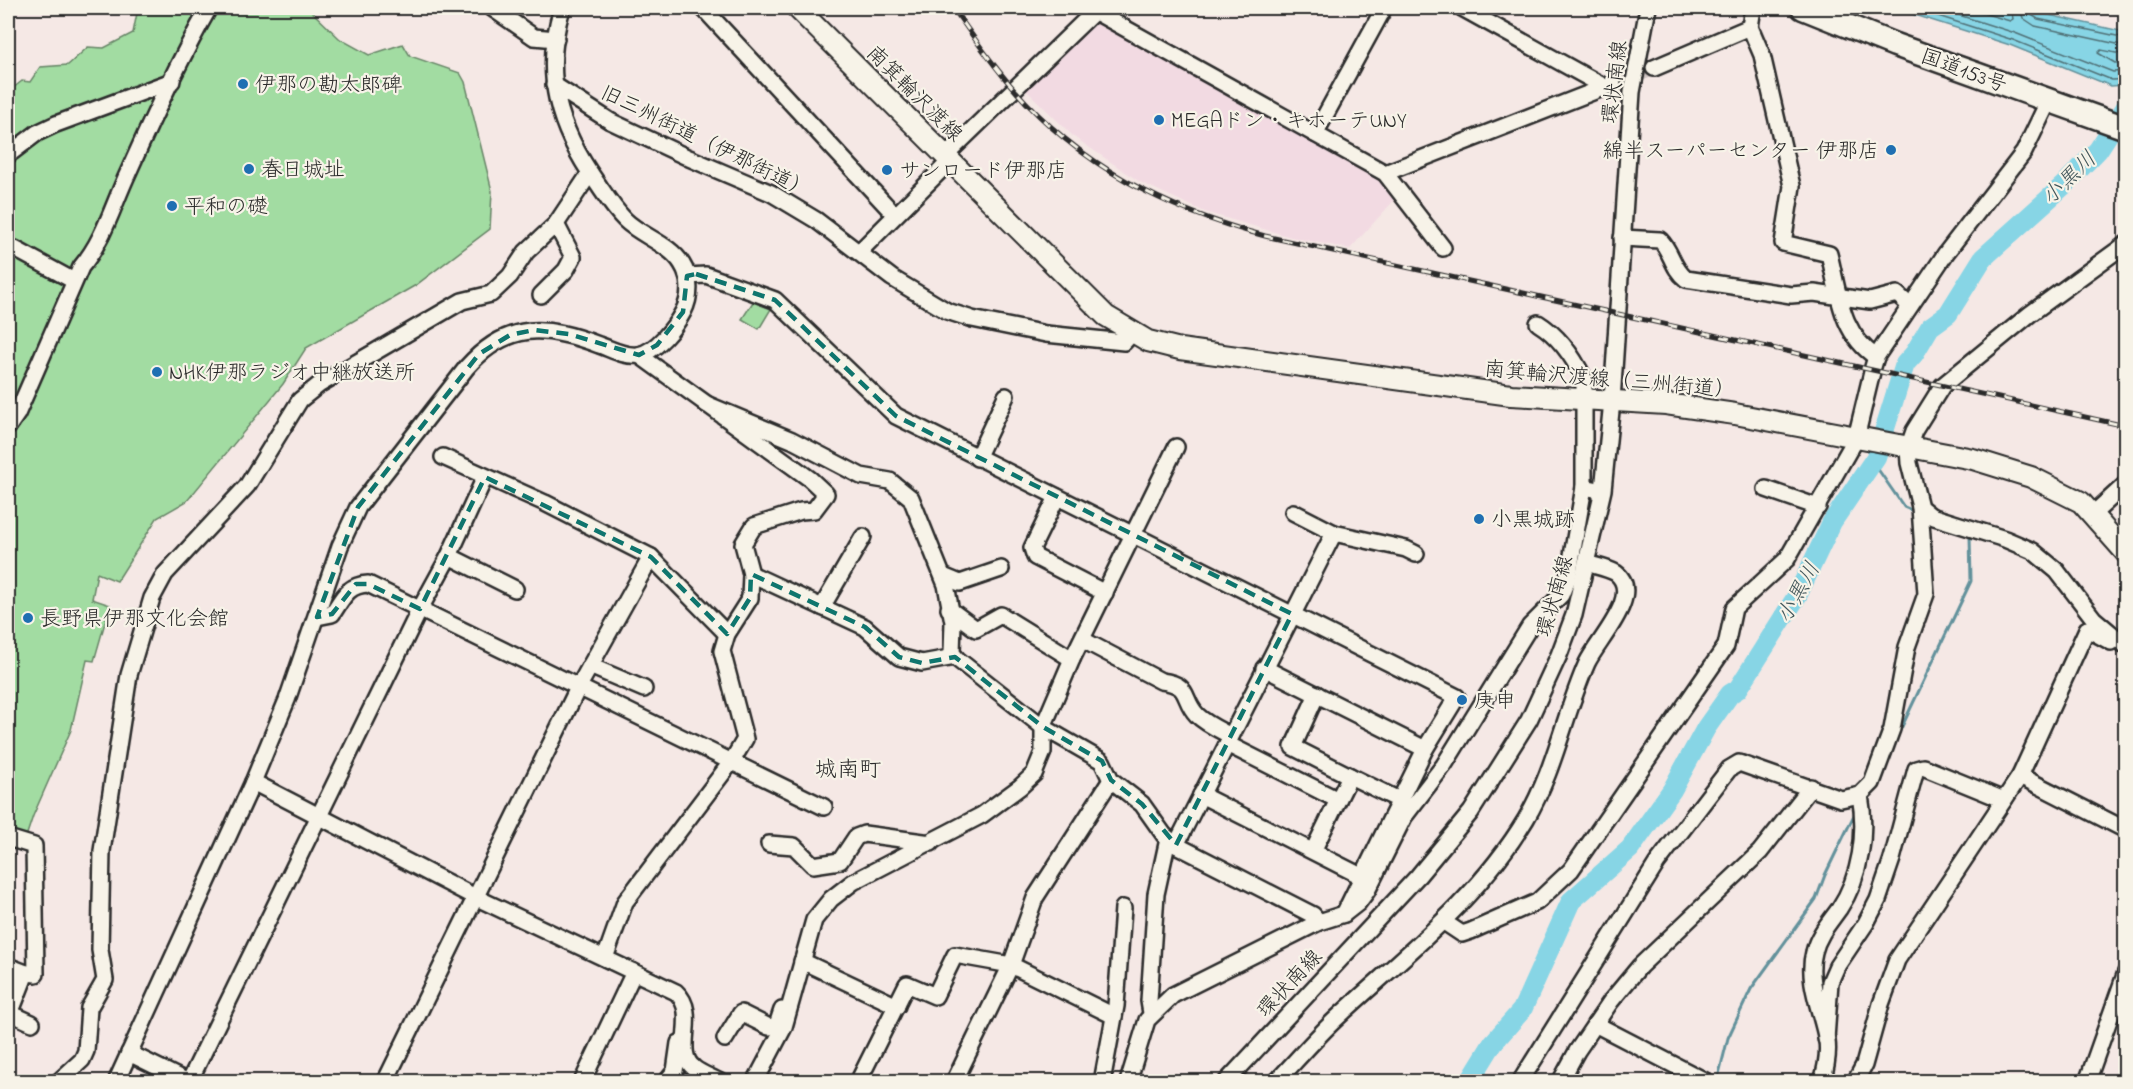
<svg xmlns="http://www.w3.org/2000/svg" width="2133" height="1089" font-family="'Indie Flower','Klee One',sans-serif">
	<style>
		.built { fill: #f2dae2 }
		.green { fill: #a2dca2; stroke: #668466; stroke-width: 1.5 }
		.water { fill: #87d5e5; stroke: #62919b; stroke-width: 1.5 }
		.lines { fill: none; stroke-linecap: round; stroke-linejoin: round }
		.shore { stroke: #506f75; stroke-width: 1.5 }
		.stream { stroke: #62919b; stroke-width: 3 }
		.river { stroke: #87d5e5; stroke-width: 20 }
		.minor-tunnel { stroke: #cdc2c0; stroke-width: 15; stroke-dasharray: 15 8; stroke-linecap: butt }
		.minor-casing { stroke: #2b2b2b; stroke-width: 20 }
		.major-casing { stroke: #2b2b2b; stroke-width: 24 }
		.highway-casing { stroke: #2b2b2b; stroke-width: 27 }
		.minor { stroke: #f7f3e8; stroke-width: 15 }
		.major { stroke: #f7f3e8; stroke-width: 20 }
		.highway { stroke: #f7f3e8; stroke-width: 22 }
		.rail-casing { stroke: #2b2b2b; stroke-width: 5 }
		.rail { stroke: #f7f3e8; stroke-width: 3; stroke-dasharray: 9; stroke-linecap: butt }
		.marked { fill: none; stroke: #0f766e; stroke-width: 4.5; stroke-dasharray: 12 8; stroke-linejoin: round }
		.poi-dot { fill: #1f6fb2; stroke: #f7f3e8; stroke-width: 2 }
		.labels { text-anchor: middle; stroke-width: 4.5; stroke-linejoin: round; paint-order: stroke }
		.street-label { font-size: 21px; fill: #2b2b2b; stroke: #f7f3e8 }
		.poi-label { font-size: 21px; fill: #2b2b2b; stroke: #f7f3e8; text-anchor: start }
		.water-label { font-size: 22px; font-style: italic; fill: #42565a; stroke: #f7f3e8 }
		.neighbourhood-label { font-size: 22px; fill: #2b2b2b; stroke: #f7f3e8 }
	</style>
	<rect width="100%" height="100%" fill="#f5e8e5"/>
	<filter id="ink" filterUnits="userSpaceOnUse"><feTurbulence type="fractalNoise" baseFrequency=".0167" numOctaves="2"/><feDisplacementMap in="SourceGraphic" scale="12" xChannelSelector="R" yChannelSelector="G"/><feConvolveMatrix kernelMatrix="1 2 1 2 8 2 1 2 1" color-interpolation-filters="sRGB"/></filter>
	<g filter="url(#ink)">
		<polygon class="built" points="1098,23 1384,178 1398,196 1350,249 1291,237 1205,212 1140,182 1074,137 1026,90 1090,24"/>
		<g class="green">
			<polygon points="138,8 308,8 340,39 369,55 403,44 410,56 460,73 465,82 492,191 490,229 416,285 306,348 283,384 187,501 157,518 117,581 97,573 92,599 110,605 94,661 87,660 71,730 33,816 25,840 8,835 8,92 22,81 30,82 40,67 68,65 88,47 104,48 133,33"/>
			<polygon points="753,302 771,309 759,329 742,319"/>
		</g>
		<polygon class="water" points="1893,8 2029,8 2040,13 2125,32 2125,85 2111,86 2010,45"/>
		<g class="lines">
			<g class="shore">
				<polyline points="1913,8 2013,40 2112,80 2126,79"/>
				<polyline points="1937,8 2015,33 2113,72 2126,71"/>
				<polyline points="1966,8 2010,21 2013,19 2011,8"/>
				<polyline points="2020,8 2023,18 2035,26 2126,46"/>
				<polyline points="2028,8 2030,14 2038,19 2126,38"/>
				<polyline points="2126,55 2101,50 2098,53 2115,63 2126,62"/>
			</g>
			<g class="stream">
				<polyline points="1873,462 1904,507 1916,512"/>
				<polyline points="1897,737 1971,581 1970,536 1966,535"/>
				<polyline points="1717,1082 1728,1038 1751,989 1816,899 1825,875 1856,811"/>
			</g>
			<polyline class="river" points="1469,1082 1493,1043 1522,1010 1571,901 1630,849 1672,790 1706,728 1730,694 1738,689 1797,596 1832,522 1876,457 1905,364 1914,354 1930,327 1948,314 1983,258 2064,185 2098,150 2126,107"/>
			<polyline class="minor-tunnel" points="1613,84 1654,68"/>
			<g class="minor-casing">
				<g id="minor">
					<polyline points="492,8 534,37 556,39"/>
					<polyline points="703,8 895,215"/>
					<polyline points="1462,8 1605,87"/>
					<polyline points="1094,11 1385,173 1443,248"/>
					<path d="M1750 27 1762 55 1792 186 1783 243 1829 254C1839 293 1840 333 1876 357"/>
					<polyline points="1654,68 1750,27 1753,8"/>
					<polyline points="554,85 610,121 689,158 771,193 816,220 892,278 947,311 972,319 1046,334 1124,342 1132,333"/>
					<polyline points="1315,134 1384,8"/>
					<polyline points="8,155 37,133 56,124 172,81"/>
					<polyline points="945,156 1098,8"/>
					<polyline points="1385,173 1613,84"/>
					<path d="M1622 238 1660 240C1672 252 1672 268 1686 279L1791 295 1814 293 1870 301 1897 294 1910 306"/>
					<polyline points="2126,244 2030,314 1942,386 1914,431 1908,448 1909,463 1920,507 1931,516 2005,539 2033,551 2057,571 2094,619 2126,646"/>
					<polyline points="8,247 15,249 74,281"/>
					<polyline points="860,251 950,161"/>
					<polyline points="687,276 706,275 775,300 896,416 1457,697 1425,749 1344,914"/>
					<polyline points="541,295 566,270 573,257 556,224"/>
					<path d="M1538 323C1559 336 1573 356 1584 379V487L1594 489"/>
					<polyline points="1873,367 1876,357 1946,253 2024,152 2049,100"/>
					<polyline points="706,404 792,440 861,476 890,481 911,498 946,585 953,622 952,653 957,659 1043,727 1102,761 1111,780 1142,804 1164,835 1176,845 1313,915 1319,922"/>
					<path d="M8 427 17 414 81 267C104 240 113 205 128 173 153 117 179 60 209 8"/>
					<polyline points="443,457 545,503 651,557 727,634"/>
					<polyline points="977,458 1006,396"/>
					<polyline points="1766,489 1818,507"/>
					<polyline points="1057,497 1032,548 1035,557 1105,593"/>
					<polyline points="1293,512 1334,533"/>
					<polyline points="2093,514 2126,484"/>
					<polyline points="449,556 515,589"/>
					<polyline points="751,574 865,627 899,657 922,663 955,657"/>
					<polyline points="943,576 960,583 1001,569"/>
					<polyline points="822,607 863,537"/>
					<polyline points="949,609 976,629 1001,615 1072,659"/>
					<path d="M317 617 332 614C343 598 347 585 368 584L824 807"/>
					<path d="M1083 640 1161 681C1192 685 1181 698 1197 715 1206 724 1220 730 1231 736"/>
					<polyline points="590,666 644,689"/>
					<polyline points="1264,668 1425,749"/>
					<polyline points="1317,694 1293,747 1350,776"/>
					<polyline points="1227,744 1338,800 1350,776 1399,800"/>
					<polyline points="2020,776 2126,830"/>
					<path d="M253 782 475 897 676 992C700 1014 672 1051 694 1068 701 1074 712 1077 720 1082"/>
					<polyline points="1201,795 1361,876"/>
					<polyline points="8,838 34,846 36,974 26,973"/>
					<polyline points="769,844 794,846 813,865 840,861 856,837 864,834 931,843"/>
					<polyline points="1176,845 1334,533 1406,549 1416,554"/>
					<polyline points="1313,851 1338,800"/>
					<polyline points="1444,922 1462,934 1471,931 1537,902 1571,870 1726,646 1734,608 1787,559 1856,438 1872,372"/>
					<polyline points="605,958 625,902 732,761 745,739 722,651 727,634 750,598 751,574 743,544 754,526 801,511 814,510 826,494 810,479 639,355"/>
					<polyline points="802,961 897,1006"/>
					<polyline points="8,966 26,973 8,1019"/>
					<polyline points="10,1013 32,1023"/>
					<polyline points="1151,1013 1149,1001 1156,894 1168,839"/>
					<polyline points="1595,1024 1707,1082"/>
					<polyline points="725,1039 741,1013 769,1027 777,1025 782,1010"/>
					<polyline points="1826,1039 1830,982 1837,966 1866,923 1878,900 1892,859 1916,769 1923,767 2004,800"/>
					<polyline points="129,1053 188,1082"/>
					<polyline points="58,1082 82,1060 86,1051 89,1008 105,980 100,950 102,851 129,675 152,598 165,574 247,486 300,400 320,384 462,301 491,294 510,276 526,252 556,224 590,173"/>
					<path d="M116 1082 253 782 287 700 340 546 358 507 467 367C508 321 546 325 599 345 611 349 625 357 638 355 656 352 675 327 683 312 691 297 691 278 682 264 670 244 641 236 625 220 614 209 606 196 597 183 558 128 542 75 562 8"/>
					<polyline points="189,1082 420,609 449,556 485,477"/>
					<polyline points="385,1082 579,686 651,557"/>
					<polyline points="582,1082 634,972"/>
					<polyline points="666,1082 675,1071 679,1043"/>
					<polyline points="755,1082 784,1027 814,920 831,899 853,882 982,815 1020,787 1034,774 1043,752 1043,727 1072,659 1176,447"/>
					<polyline points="858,1082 907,984 935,996 955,955 1011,965 1114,1016"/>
					<polyline points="954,1082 1011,965 1035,898 1111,780"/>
					<polyline points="1102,1082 1116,1006 1123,908"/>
					<polyline points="1128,1082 1147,1020 1173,995 1319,922 1344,914 1358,903 1367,891 1404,817 1444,765 1530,626 1561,595 1568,578 1584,487"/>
					<polyline points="1226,1082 1418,876 1471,812 1529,720 1559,655 1574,615 1603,490 1612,401 1632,92 1648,8"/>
					<path d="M1276 1082C1297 1060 1317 1036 1339 1016 1406 954 1478 899 1526 819 1555 770 1564 715 1587 663 1597 641 1644 594 1616 573 1608 568 1595 566 1586 563"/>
					<polyline points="1520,1082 1657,863 1729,769 1739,763 1841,799 1860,795 1872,783 1892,729 1907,647 1926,594 1920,507"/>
					<polyline points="1560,1082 1577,1051 1611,1001 1640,966 1760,852 1811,787"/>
					<path d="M1822 1082C1826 1068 1829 1055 1827 1041 1822 1012 1806 981 1814 952 1818 935 1829 923 1839 909 1861 876 1867 833 1860 795"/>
					<polyline points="1855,1082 1864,1065 1881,1004 1897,960 2020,776 2087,629 2111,642"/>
					<polyline points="2087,1082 2126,972"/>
				</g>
			</g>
			<g class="major-casing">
				<polyline id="major" points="797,8 1106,316 1148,341 1180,349 1511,395 1666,404 1735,414 1973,459 2031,477 2081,502 2126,553"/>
			</g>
			<g class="highway-casing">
				<polyline id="highway" points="1803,8 1895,45 2126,128"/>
			</g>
			<use href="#minor" class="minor"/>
			<use href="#major" class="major"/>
			<use href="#highway" class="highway"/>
			<g class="rail-casing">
				<path id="rail" d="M953 8C972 35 991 63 1013 88 1080 166 1167 210 1265 236L2126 426"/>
			</g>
			<use href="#rail" class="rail"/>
		</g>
	</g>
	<path class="marked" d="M696 274 775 300 896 416 1292 614 1176 845 1142 804 1111 780 1102 761 1043 727 955 657 922 663 899 657 865 627 751 574 750 598 727 634 651 557 485 477 420 609 368 584H356L332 614 317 617 358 507 479 354 510 335 534 330 569 334 639 355 657 345 683 312 687 276Z"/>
	<g class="poi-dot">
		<circle cx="243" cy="84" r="6"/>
		<circle cx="1159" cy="120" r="6"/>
		<circle cx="1891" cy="150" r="6"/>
		<circle cx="249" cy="169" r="6"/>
		<circle cx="887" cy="170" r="6"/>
		<circle cx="172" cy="206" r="6"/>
		<circle cx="157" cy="372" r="6"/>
		<circle cx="1479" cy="519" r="6"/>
		<circle cx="28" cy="618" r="6"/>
		<circle cx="1462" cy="700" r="6"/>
	</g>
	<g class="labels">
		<g class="street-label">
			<text transform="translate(1964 70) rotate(20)" y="7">国道153号</text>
			<text transform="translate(1614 82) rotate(-83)" y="7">環状南線</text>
			<text transform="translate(915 93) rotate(45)" y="7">南箕輪沢渡線</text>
			<text transform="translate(706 141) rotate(26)" y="7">旧三州街道（伊那街道）</text>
			<text transform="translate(1610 379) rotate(5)" y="7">南箕輪沢渡線（三州街道）</text>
			<text transform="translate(1554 596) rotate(-74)" y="7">環状南線</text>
			<text transform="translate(1289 983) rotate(-47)" y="7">環状南線</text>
		</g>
		<g class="poi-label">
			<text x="255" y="91">伊那の勘太郎碑</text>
			<text x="1171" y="127">MEGAドン・キホーテUNY</text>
			<text x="1879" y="157" text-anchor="end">綿半スーパーセンター 伊那店</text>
			<text x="261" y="176">春日城址</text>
			<text x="899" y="177">サンロード伊那店</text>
			<text x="184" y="213">平和の礎</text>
			<text x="169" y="379">NHK伊那ラジオ中継放送所</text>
			<text x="1491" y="526">小黒城跡</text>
			<text x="40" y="625">長野県伊那文化会館</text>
			<text x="1474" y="707">庚申</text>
		</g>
		<g class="water-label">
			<text transform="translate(2068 177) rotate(-44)" y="8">小黒川</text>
			<text transform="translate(1797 592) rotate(-61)" y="8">小黒川</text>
		</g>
		<g class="neighbourhood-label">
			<text x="848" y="776">城南町</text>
		</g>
	</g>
	<rect width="2133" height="1089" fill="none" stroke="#f7f3e8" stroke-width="30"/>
	<rect x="15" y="15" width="2103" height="1059" fill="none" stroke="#2b2b2b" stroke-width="2" filter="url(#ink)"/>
</svg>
